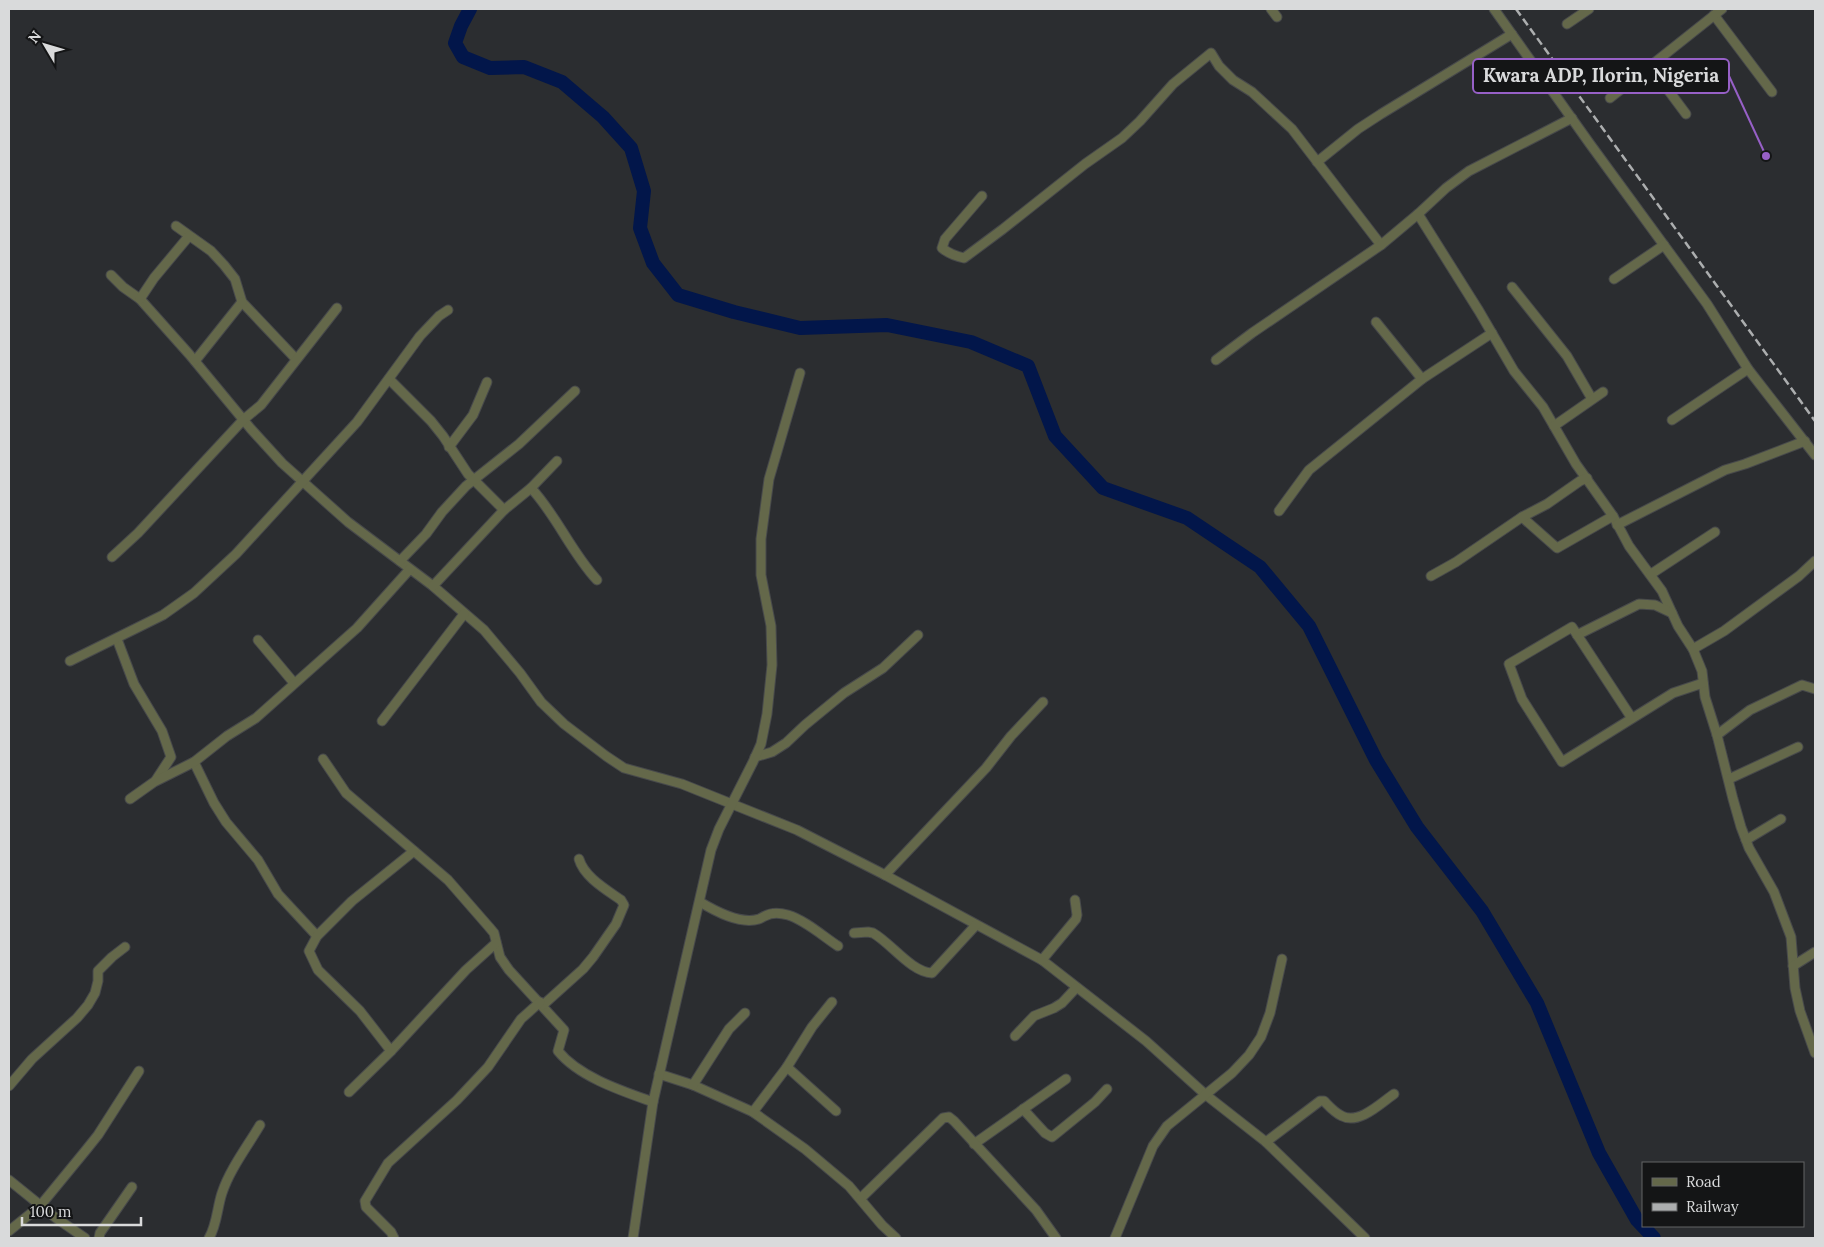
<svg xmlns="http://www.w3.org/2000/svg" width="1824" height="1247" font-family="Lora,serif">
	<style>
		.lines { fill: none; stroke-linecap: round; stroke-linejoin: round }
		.river { stroke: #02164a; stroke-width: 14 }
		.street-casing { stroke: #47494b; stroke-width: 11 }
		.street { stroke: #64684a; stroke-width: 9 }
		.rail { stroke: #acaeaf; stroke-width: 2.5; stroke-dasharray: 8 4; stroke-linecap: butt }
		.leader { fill: none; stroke: #9760c7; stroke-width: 2 }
		.callout-dot { fill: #9760c7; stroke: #141516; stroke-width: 2 }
		.callout { fill: #141516; stroke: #9760c7; stroke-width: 2 }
		.callout-label { font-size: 19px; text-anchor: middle; font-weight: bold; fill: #d9dadb }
	</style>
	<rect width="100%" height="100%" fill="#2b2d30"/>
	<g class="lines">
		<polyline class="river" points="470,9 461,26 455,43 463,57 490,68 524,67 562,82 603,117 631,148 644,191 640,228 653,263 678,295 734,312 800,328 887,325 971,342 1028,366 1055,436 1103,488 1187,518 1260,567 1309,626 1376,760 1417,827 1482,911 1537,1003 1599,1153 1637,1220 1654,1238"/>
		<g class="street-casing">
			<g id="street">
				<polyline points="1271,9 1277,17"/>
				<polyline points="1494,9 1590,144 1707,304 1748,369 1815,455"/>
				<polyline points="1714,15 1772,92"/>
				<polyline points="1567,24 1589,9"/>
				<polyline points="1651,67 1686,114"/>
				<polyline points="1610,98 1722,9"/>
				<polyline points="1317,162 1358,129 1381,114 1512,34"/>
				<path d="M982 196 945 239 942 248C949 254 955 256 964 258L1003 229 1085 164 1122 138 1140 121 1173 84 1211 53 1219 66 1233 80 1252 92 1292 129 1381 245"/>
				<polyline points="1418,214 1479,311 1514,371 1543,407 1576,464 1613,516 1629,546 1662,591 1678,626 1693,649 1702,671 1705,697 1717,735 1733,799 1741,827 1749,848 1774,892 1791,937 1795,988 1800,1011 1815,1053"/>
				<polyline points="176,226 211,251 224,265 235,279 242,302 296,359"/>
				<polyline points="111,275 123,287 140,299 189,354 251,429 282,463 348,522 433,586 484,630 520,673 541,702 564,724 606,756 624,768 682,784 797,830 885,875 1042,960 1146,1041 1206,1095 1266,1142 1365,1238"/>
				<polyline points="1614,279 1664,245"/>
				<polyline points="1512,287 1567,356 1592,399"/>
				<polyline points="140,299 154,278 189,236"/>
				<polyline points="1376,322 1422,379"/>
				<polyline points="1216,360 1252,333 1381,245 1418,214 1446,188 1469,171 1572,118"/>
				<polyline points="195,361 242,302"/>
				<polyline points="389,379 431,421 443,436 468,474 504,510"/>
				<polyline points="1672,420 1748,369"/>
				<polyline points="1554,426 1603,392"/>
				<polyline points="449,447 473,415 487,382"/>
				<path d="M531 488C557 516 571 552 597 580"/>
				<polyline points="1279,511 1309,470 1422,379 1492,333"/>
				<polyline points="1522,517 1557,548 1613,516"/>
				<polyline points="1617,525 1725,470 1745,464 1805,441"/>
				<polyline points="112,557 138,533 243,420 261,405 337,308"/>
				<polyline points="400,561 426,534 442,512 466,486 519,444 575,391"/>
				<polyline points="1651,574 1715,532"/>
				<polyline points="1431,576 1456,562 1522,517 1547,504 1580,481 1587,478"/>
				<polyline points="433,586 504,510 531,488 557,461"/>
				<polyline points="1577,635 1639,604 1655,605 1672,613"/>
				<polyline points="117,639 134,684 162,731 171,757 156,780"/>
				<polyline points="258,640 294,683"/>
				<polyline points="1693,649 1724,631 1799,576 1815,561"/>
				<polyline points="70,661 163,615 194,593 236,554 357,422 420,336 439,316 448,310"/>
				<polyline points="1631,717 1572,627 1509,664 1522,699 1562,762 1673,693 1703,683"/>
				<polyline points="382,721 464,614"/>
				<polyline points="1717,735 1750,710 1802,685 1815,689"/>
				<polyline points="755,757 772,752 786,743 805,725 844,693 883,668 918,635"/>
				<path d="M323 759 346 793 448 880 489 927 494 933 500 957 509 970 564 1030 558 1051C579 1077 622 1091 653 1102"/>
				<polyline points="194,762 214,803 226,822 258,860 278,894 317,936"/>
				<polyline points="1729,779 1798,747"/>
				<polyline points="130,799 154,782 194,762 227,736 256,718 357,628 410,569"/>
				<polyline points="1746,840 1781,819"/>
				<polyline points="885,875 986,768 1011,736 1043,702"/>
				<path d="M700 902C715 911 740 925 759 919 760 919 764 916 765 916 772 912 781 913 788 915 805 920 824 937 838 946"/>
				<path d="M854 933 868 932 873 933C891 943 911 972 932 973L976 925"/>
				<polyline points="1042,960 1076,919 1077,915 1075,900"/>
				<polyline points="1793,966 1815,952"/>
				<path d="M543 1005 583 969 593 957 616 924 624 905 621 900C607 890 584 877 579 859"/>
				<polyline points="1015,1036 1034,1016 1054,1008 1062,1003 1076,988"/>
				<polyline points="391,1051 360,1011 318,970 309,951 317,936 352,901 414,851"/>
				<polyline points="787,1067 836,1111"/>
				<polyline points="659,1074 693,1085 753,1112 805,1149 849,1186 882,1225 896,1238"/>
				<polyline points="693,1085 729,1029 745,1013"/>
				<polyline points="9,1086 32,1059 77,1018 88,1005 95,993 98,981 98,971 112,957 125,947"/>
				<polyline points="349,1092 391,1051 466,970 496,943"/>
				<polyline points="1023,1109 1045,1133 1052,1137 1095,1102 1107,1089"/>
				<polyline points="753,1112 787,1067 812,1027 832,1002"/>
				<path d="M1266 1142 1320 1101H1324C1329 1106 1335 1113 1342 1116 1359 1125 1381 1103 1394 1094"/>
				<polyline points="974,1144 1066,1079"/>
				<polyline points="9,1180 56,1218 85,1238"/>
				<polyline points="861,1198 943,1118 949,1117 954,1121 1036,1210 1056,1238"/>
				<polyline points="9,1231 40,1206 86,1150 98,1135 139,1071"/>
				<polyline points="99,1238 100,1233 132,1187"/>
				<path d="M209 1238C217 1225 217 1208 222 1193 230 1169 247 1147 260 1125"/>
				<polyline points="394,1238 391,1232 366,1207 365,1201 388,1163 457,1100 488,1067 521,1019 540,1002"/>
				<polyline points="633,1238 653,1102 711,850 719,829 753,762 761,744 767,714 772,665 771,626 761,575 761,539 769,479 800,373"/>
				<polyline points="1115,1238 1153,1146 1167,1126 1232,1073 1249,1055 1261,1037 1270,1013 1282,959"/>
			</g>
		</g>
		<use href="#street" class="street"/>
		<polyline class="rail" points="1516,9 1815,421"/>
	</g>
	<path class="leader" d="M1766 156L1729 76"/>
	<circle class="callout-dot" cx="1766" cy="156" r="5"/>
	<rect class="callout" x="1473" y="59" width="256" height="34" rx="5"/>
	<g class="callout-label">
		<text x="1601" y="82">Kwara ADP, Ilorin, Nigeria</text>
	</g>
	<rect width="1824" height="1247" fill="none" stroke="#d9dadb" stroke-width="20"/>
	<rect x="1642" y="1162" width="162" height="65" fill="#141516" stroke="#636465"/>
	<rect x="1652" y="1178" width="25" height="8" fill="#64684a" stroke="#636465"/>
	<text x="1686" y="1187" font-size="15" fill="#d9dadb">Road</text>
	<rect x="1652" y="1203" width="25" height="8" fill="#acaeaf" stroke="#636465"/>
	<text x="1686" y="1212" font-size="15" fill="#d9dadb">Railway</text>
	<g transform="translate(45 45) rotate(308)" stroke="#141516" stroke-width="4" paint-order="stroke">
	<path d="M0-4L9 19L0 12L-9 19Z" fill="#d9dadb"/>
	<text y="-8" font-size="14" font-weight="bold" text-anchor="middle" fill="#d9dadb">N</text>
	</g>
	<path d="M22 1217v8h119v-8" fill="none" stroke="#d9dadb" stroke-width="2.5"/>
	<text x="30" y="1217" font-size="15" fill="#d9dadb" stroke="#141516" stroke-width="4" paint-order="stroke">100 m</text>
</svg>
